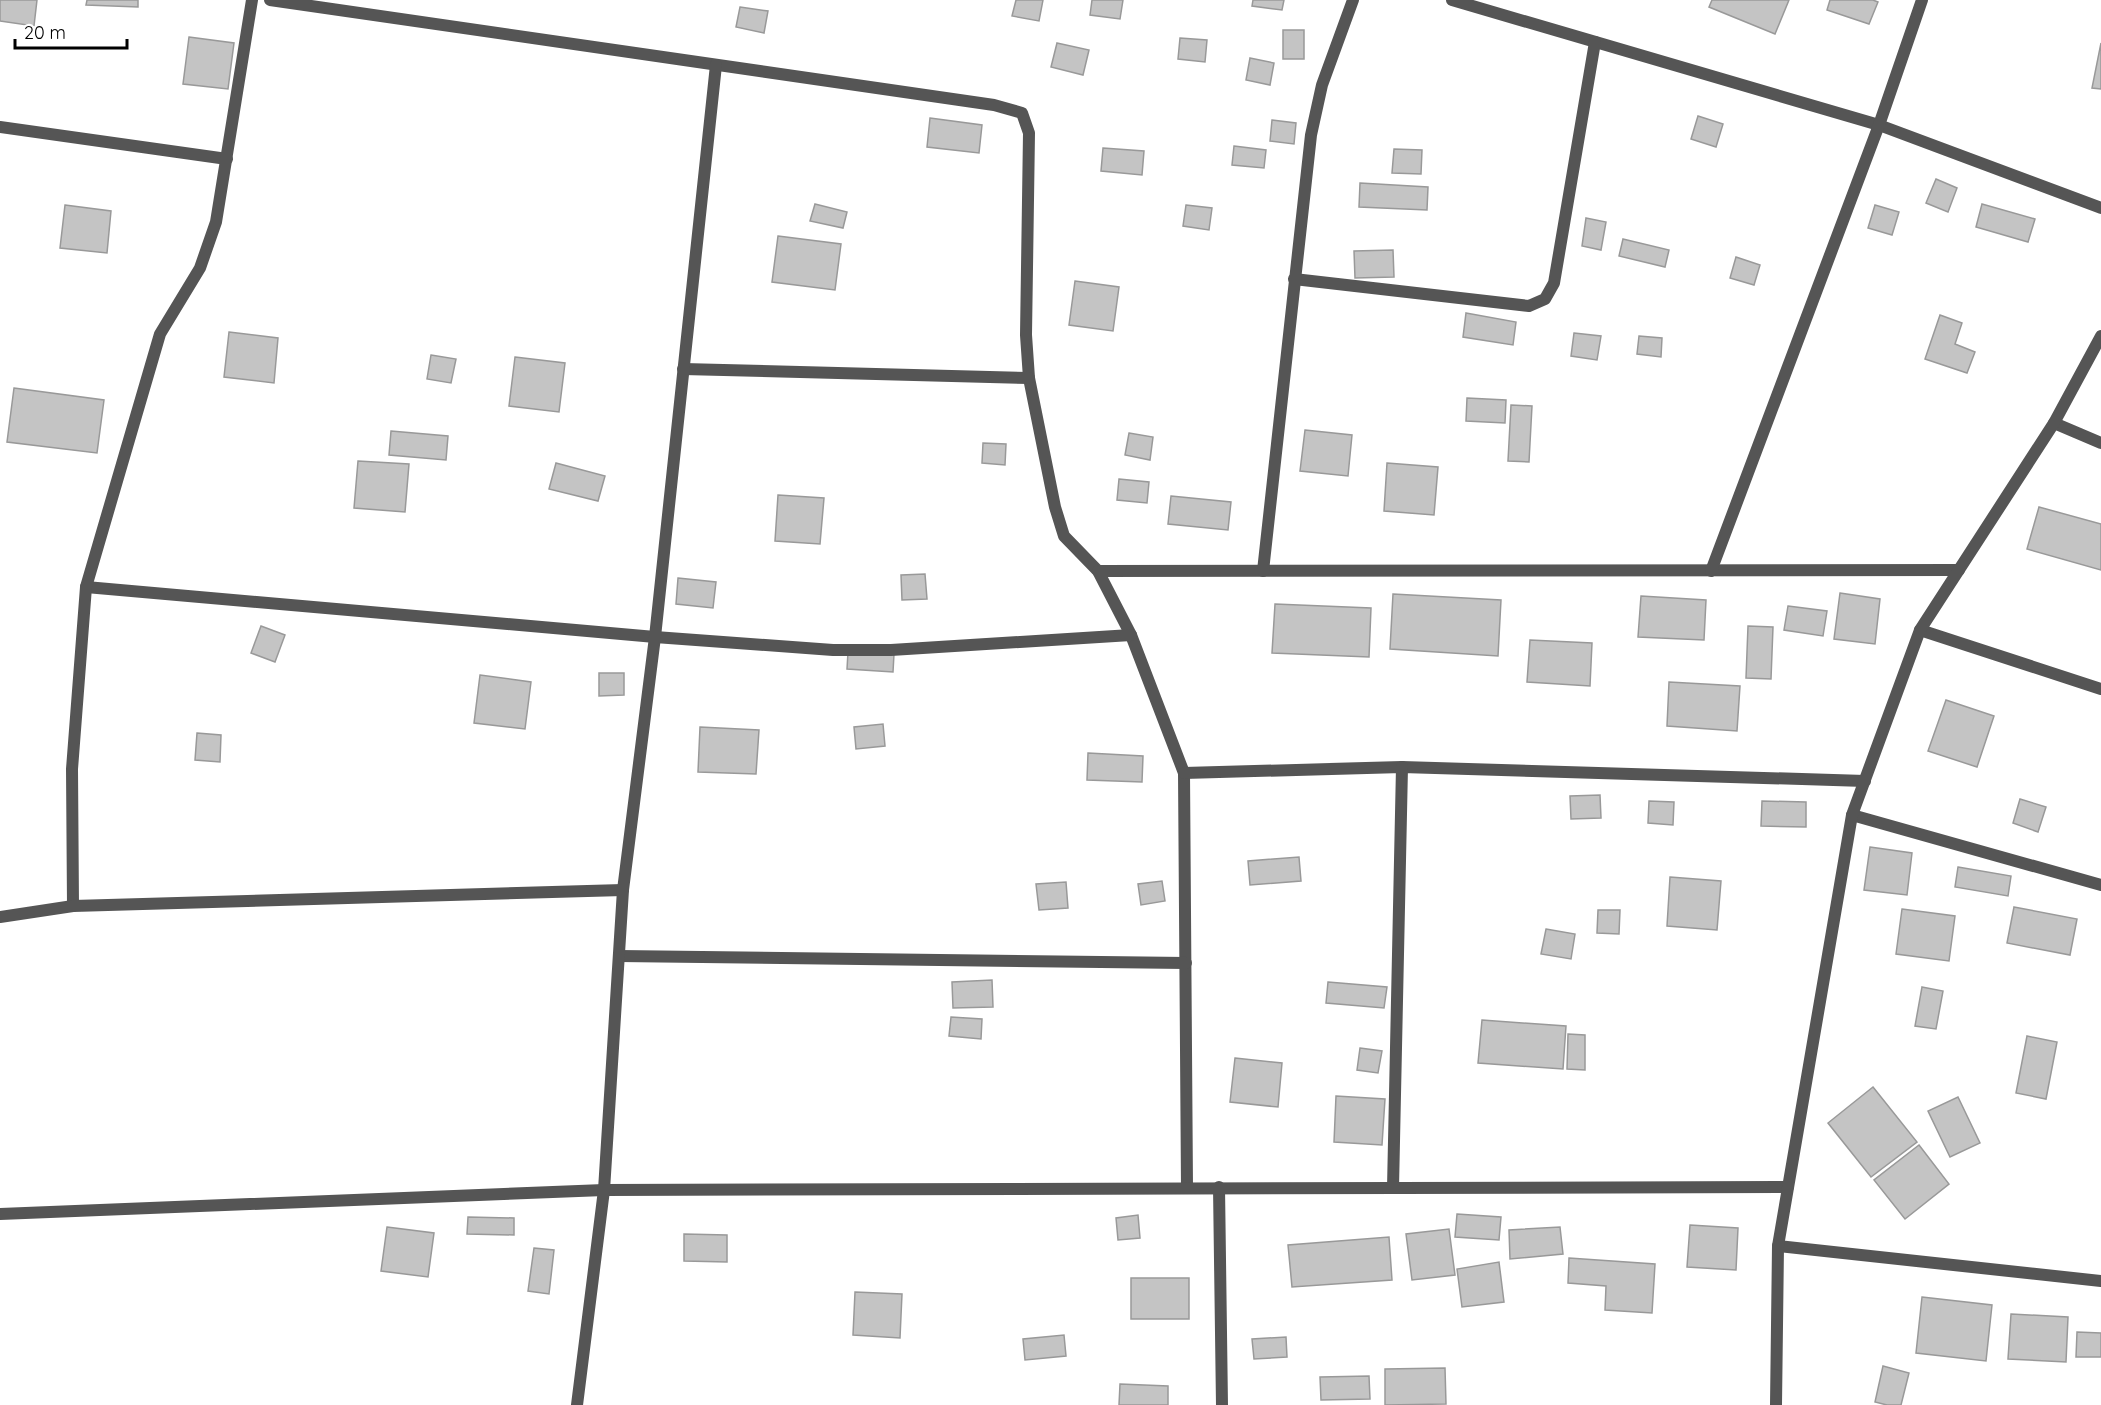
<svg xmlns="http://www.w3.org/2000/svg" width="2101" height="1405" font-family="Quicksand,sans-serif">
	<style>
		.building { fill: #c4c4c4; stroke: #999; stroke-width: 1.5 }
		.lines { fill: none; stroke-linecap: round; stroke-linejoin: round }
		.street { stroke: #555; stroke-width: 12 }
	</style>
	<rect width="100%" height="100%" fill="#fff"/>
	<g class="building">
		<polygon points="0,0 37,0 34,26 0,21"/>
		<polygon points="87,0 138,0 138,7 86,5"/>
		<polygon points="1016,0 1043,0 1039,21 1012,16"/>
		<polygon points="1092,0 1123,0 1120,19 1090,15"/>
		<polygon points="1253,0 1284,0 1282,10 1252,6"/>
		<polygon points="1712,0 1789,0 1775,34 1709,7"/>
		<polygon points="1830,0 1873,0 1878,2 1869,24 1827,10"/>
		<polygon points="740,7 768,11 764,33 736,27"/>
		<rect x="1283" y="30" width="21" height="29"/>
		<polygon points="189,37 234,43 228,89 183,84"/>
		<polygon points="1180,38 1207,40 1205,62 1178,59"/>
		<polygon points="1057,43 1089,50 1083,75 1051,67"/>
		<polygon points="2101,43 2101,89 2092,88"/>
		<polygon points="1250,58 1274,63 1270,85 1246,80"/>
		<polygon points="1698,116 1723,124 1716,147 1691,139"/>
		<polygon points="930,118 982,125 979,153 927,147"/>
		<polygon points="1272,120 1296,123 1294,144 1270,141"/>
		<polygon points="1234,146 1266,150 1264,168 1232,165"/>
		<polygon points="1103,148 1144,151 1142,175 1101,171"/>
		<polygon points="1394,149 1422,150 1421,174 1392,173"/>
		<polygon points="1936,179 1957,188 1948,212 1926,203"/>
		<polygon points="1360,183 1428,187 1427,210 1359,207"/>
		<polygon points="815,204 847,212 843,228 810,221"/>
		<polygon points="1982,204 2035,219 2028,242 1976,227"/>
		<polygon points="65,205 111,211 107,253 60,248"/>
		<polygon points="1186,205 1212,208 1209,230 1183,226"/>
		<polygon points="1875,205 1899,212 1892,235 1868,228"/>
		<polygon points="1586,218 1606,222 1601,250 1582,246"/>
		<polygon points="778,236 841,244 835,290 772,282"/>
		<polygon points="1623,239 1669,250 1665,267 1619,256"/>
		<polygon points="1393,250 1394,277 1355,278 1354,251"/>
		<polygon points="1736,257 1760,265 1754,285 1730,278"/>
		<polygon points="1075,281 1119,287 1113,331 1069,325"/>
		<polygon points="1466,313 1516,322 1513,345 1463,337"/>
		<polygon points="1940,315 1962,323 1955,344 1975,352 1967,373 1925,359"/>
		<polygon points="229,332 278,338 274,383 224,377"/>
		<polygon points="1574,333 1601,336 1597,360 1571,356"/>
		<polygon points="1639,336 1662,338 1661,357 1637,354"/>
		<polygon points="431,355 456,359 451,383 427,379"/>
		<polygon points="515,357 565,363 559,412 509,406"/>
		<polygon points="14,388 104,400 97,453 7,442"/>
		<polygon points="1467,398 1506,400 1505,423 1466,421"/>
		<polygon points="1511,405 1532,406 1529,462 1508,461"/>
		<polygon points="1305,430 1352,435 1348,476 1300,471"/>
		<polygon points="391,431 448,436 446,460 389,455"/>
		<polygon points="1129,433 1153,437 1150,460 1125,455"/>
		<polygon points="983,443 1006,444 1005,465 982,463"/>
		<polygon points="358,461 409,464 405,512 354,508"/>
		<polygon points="556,463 605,476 598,501 549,489"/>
		<polygon points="1387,463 1438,467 1434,515 1384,511"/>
		<polygon points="1119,479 1149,482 1147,503 1117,500"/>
		<polygon points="778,495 824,498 820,544 775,541"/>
		<polygon points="1171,496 1231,502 1228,530 1168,524"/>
		<polygon points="2039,507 2101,524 2101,570 2027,549"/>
		<polygon points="925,574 927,599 902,600 901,575"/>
		<polygon points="678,578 716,582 713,608 676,604"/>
		<polygon points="1840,593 1880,599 1875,644 1834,639"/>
		<polygon points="1393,594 1501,600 1498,656 1390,649"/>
		<polygon points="1641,596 1706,600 1704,640 1638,637"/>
		<polygon points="1275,604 1371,608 1369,657 1272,653"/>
		<polygon points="1788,606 1827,611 1823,636 1784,630"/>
		<polygon points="261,626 285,635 275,662 251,653"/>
		<polygon points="1748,626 1773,627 1771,679 1746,678"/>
		<polygon points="1530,640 1592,643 1590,686 1527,682"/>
		<polygon points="848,652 894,654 893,672 847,669"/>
		<polygon points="599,673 624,673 624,695 599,696"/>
		<polygon points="480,675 531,682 525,729 474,723"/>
		<polygon points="1669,682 1740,686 1737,731 1667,726"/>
		<polygon points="1946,700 1994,716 1977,767 1928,751"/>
		<polygon points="883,724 885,746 856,749 854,727"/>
		<polygon points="700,727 759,730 756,774 698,772"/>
		<polygon points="197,733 221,735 220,762 195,760"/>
		<polygon points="1088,753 1143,756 1142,782 1087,780"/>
		<polygon points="1600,795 1601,818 1571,819 1570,796"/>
		<polygon points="2020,799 2046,807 2038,832 2013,823"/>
		<polygon points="1649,801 1674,802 1673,825 1648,823"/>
		<polygon points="1762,801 1806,802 1806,827 1761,826"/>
		<polygon points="1870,847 1912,853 1907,895 1864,890"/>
		<polygon points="1299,857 1301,881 1250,885 1248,861"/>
		<polygon points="1958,867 2011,876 2008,896 1955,887"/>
		<polygon points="1670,877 1721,881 1717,930 1667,926"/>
		<polygon points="1162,881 1165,901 1141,905 1138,884"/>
		<polygon points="1066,882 1068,908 1039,910 1036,884"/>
		<polygon points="2014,907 2077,919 2070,955 2007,943"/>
		<polygon points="1902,909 1955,916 1949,961 1896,954"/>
		<polygon points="1598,910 1620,910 1619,934 1597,933"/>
		<polygon points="1546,929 1575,934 1571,959 1541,954"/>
		<polygon points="992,980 993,1007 953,1008 952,982"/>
		<polygon points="1328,982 1387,987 1384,1008 1326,1003"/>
		<polygon points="1922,987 1943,991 1936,1029 1915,1026"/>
		<polygon points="951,1017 982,1019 981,1039 949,1036"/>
		<polygon points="1482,1020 1566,1026 1563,1069 1478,1063"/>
		<polygon points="1568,1034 1585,1035 1585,1070 1567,1069"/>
		<polygon points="2027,1036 2057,1042 2046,1099 2016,1093"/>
		<polygon points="1360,1048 1382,1051 1378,1073 1357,1070"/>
		<polygon points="1235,1058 1282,1063 1278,1107 1230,1102"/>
		<polygon points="1873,1087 1917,1142 1871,1177 1828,1123"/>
		<polygon points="1336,1096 1385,1099 1382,1145 1334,1142"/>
		<polygon points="1958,1097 1980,1143 1950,1157 1928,1111"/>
		<polygon points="1919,1145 1949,1184 1905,1219 1874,1180"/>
		<polygon points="1457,1214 1501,1217 1499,1240 1455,1237"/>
		<polygon points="1138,1215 1140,1238 1118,1240 1116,1218"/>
		<polygon points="468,1217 514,1218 514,1235 467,1234"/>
		<polygon points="1690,1225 1738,1228 1736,1270 1687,1267"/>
		<polygon points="387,1227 434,1233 428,1277 381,1271"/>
		<polygon points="1560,1227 1563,1254 1510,1259 1509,1230"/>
		<polygon points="1449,1229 1455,1275 1412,1280 1406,1234"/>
		<polygon points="684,1234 727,1235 727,1262 684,1261"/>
		<polygon points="1389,1237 1392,1280 1292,1287 1288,1245"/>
		<polygon points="534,1248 554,1250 549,1294 528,1291"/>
		<polygon points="1569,1258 1655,1264 1652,1313 1605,1310 1606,1286 1568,1283"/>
		<polygon points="1499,1262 1504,1302 1462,1307 1457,1269"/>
		<rect x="1131" y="1278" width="58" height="41"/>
		<polygon points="855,1292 902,1294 900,1338 853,1335"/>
		<polygon points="1922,1297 1992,1305 1986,1361 1916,1353"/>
		<polygon points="2011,1314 2068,1317 2066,1362 2008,1359"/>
		<polygon points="2077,1332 2101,1333 2101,1357 2076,1357"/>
		<polygon points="1064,1335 1066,1356 1025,1360 1023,1339"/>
		<polygon points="1286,1337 1287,1357 1254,1359 1252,1339"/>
		<polygon points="1883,1366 1909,1373 1901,1405 1887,1405 1875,1402"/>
		<polygon points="1445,1368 1446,1404 1385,1405 1385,1369"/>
		<polygon points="1369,1376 1370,1399 1321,1400 1320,1377"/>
		<polygon points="1120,1384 1168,1386 1168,1405 1119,1405"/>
	</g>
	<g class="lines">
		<g class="street">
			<polyline points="270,0 994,105 1022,113 1029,133 1026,335 1029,378 1055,507 1064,536 1098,571 1131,635 1184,773 1187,1187"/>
			<polyline points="1452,0 1879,125 2101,208"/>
			<polyline points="0,127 227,159"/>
			<polyline points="1294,279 1529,306 1545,299 1554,283 1595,42"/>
			<polyline points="683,369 1029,378"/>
			<polyline points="2054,423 2101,443"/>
			<polyline points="1098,571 1959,570"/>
			<polyline points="1263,571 1311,135 1322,85 1353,0"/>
			<polyline points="1711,571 1879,125 1922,0"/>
			<polyline points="86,587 655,637 833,650 891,650 1131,635"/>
			<polyline points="1920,630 2101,689"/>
			<polyline points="1184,773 1402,767 1865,781"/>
			<polyline points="1852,815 2101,885"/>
			<polyline points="73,906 72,769 86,587 160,334 200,268 216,222 252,0"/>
			<polyline points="0,917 73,906 623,890"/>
			<polyline points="619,956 1186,963"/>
			<polyline points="1219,1187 1222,1405"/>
			<polyline points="1393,1188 1402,767"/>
			<polyline points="0,1214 604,1190 1788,1187"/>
			<polyline points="1778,1246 2101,1281"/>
			<polyline points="577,1405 604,1190 623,890 655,637 716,65"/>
			<polyline points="1776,1405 1778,1246 1852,815 1920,630 2054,423 2101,336"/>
		</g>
	</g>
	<path d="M15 39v9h112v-9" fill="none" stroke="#000000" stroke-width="3"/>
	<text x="24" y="39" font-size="18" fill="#000000" stroke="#ffffff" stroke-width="4.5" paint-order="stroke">20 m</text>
</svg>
